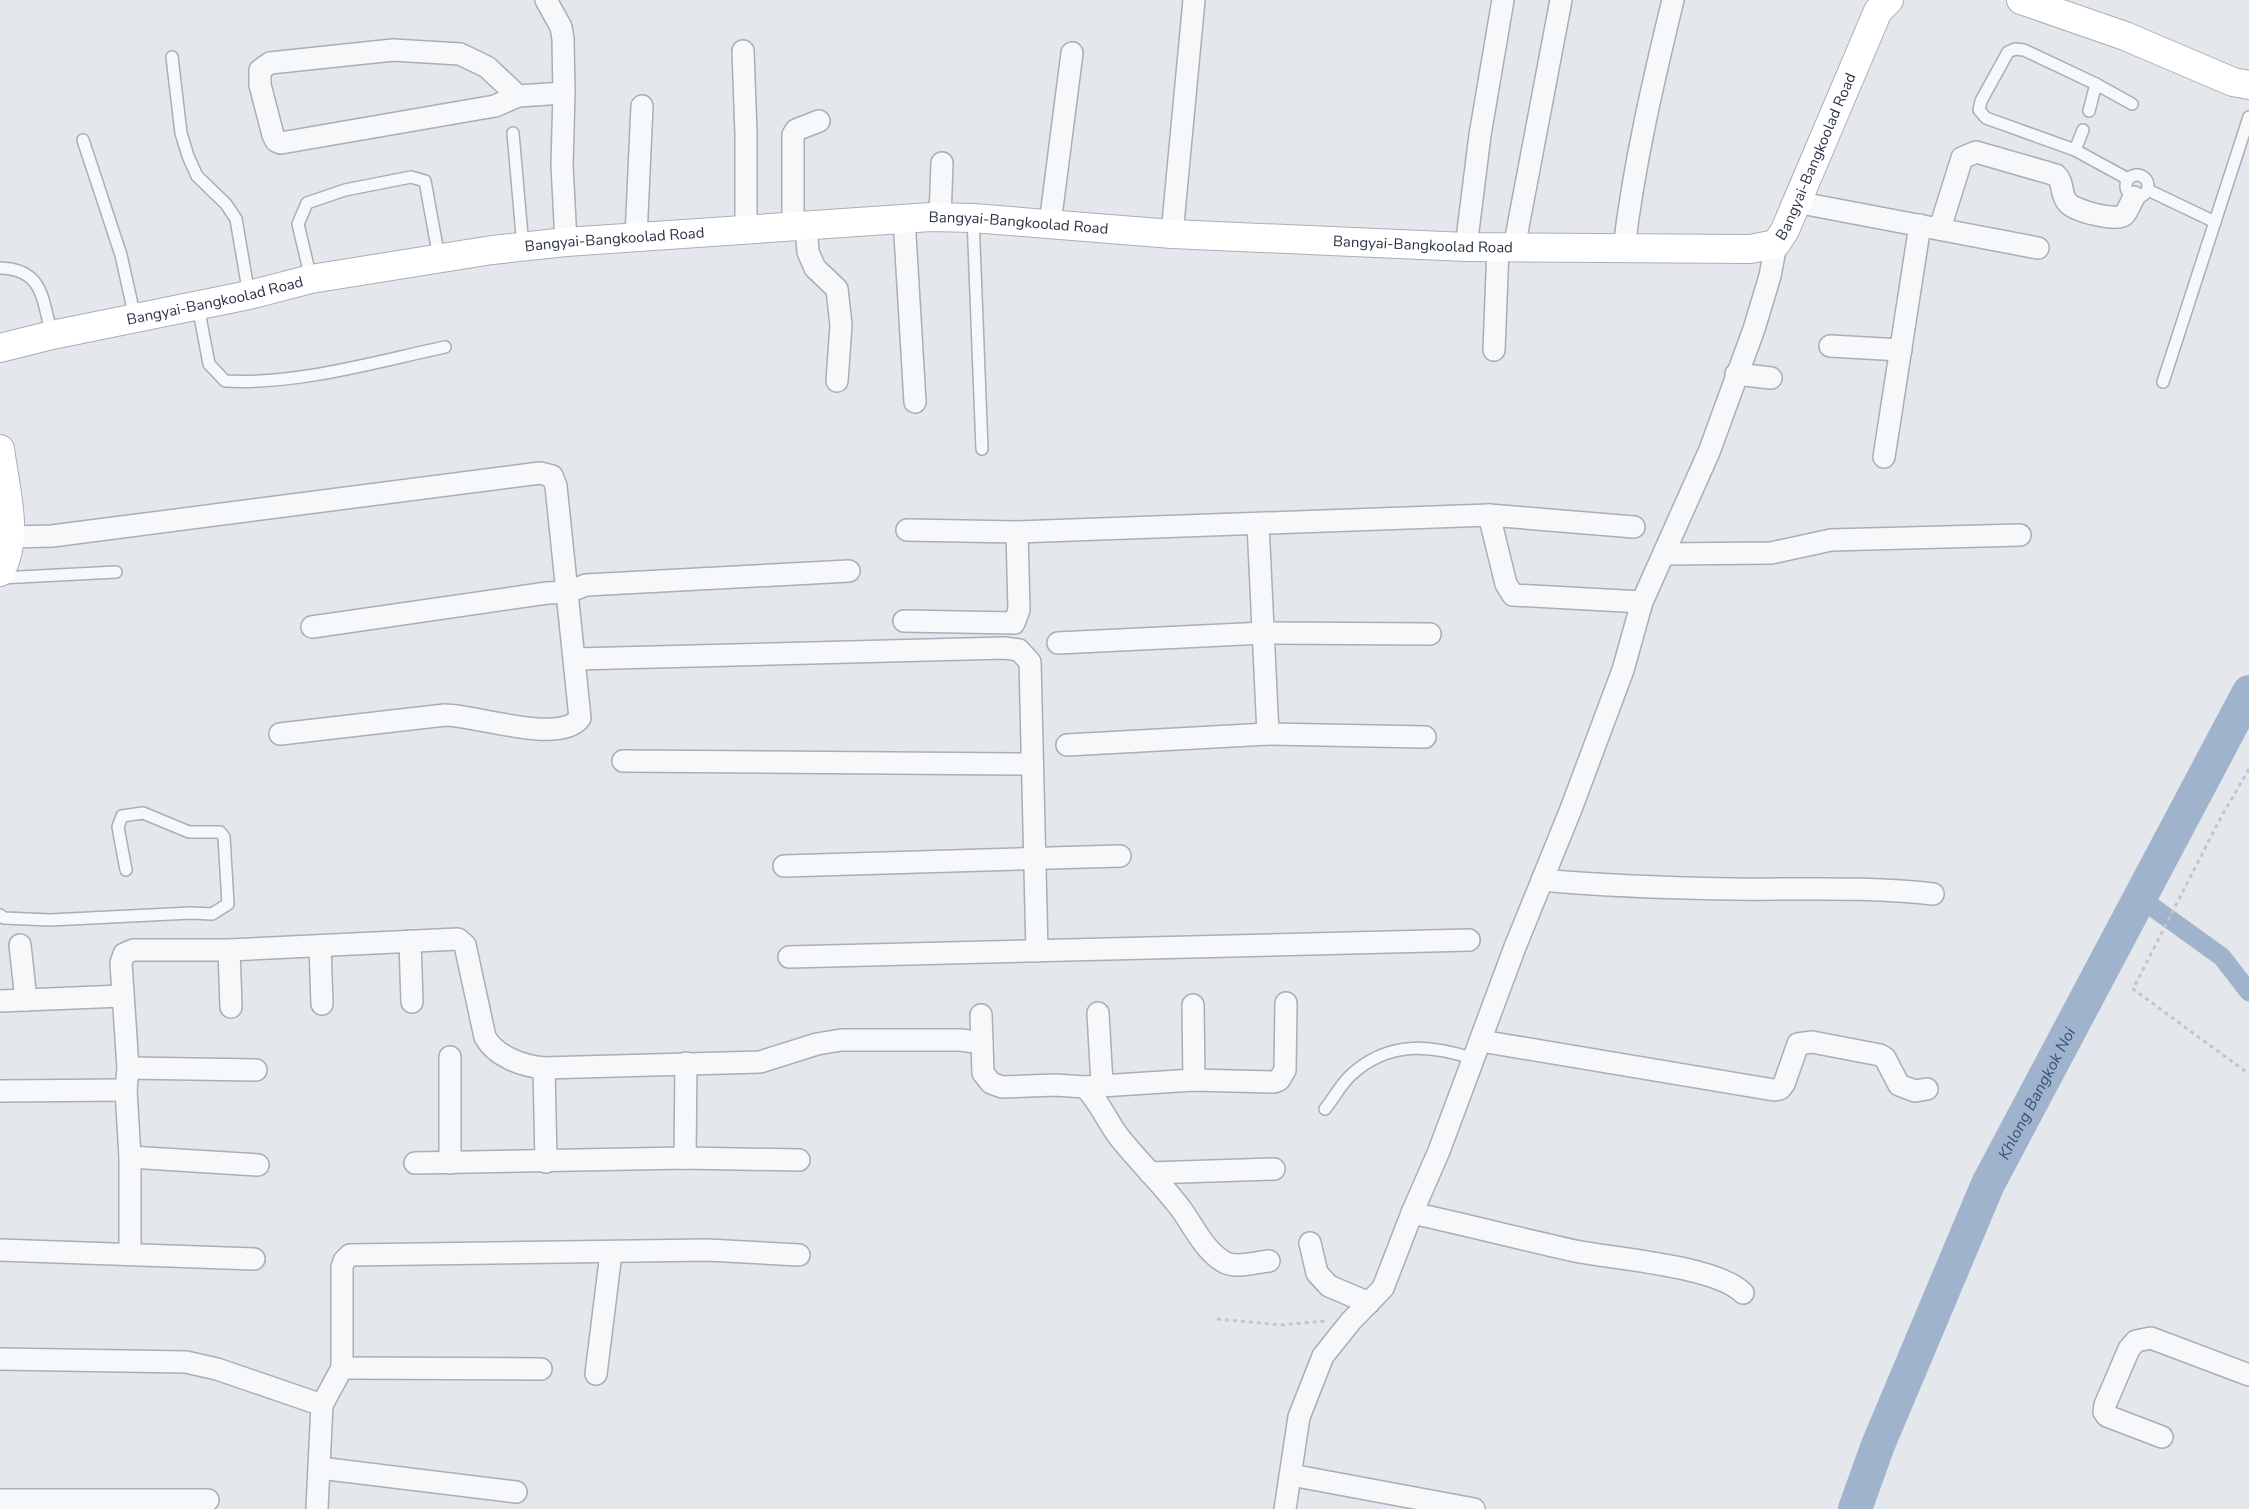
<svg xmlns="http://www.w3.org/2000/svg" width="2249" height="1509" font-family="'Nunito Sans',sans-serif">
	<style>
		.lines { fill: none; stroke-linecap: round; stroke-linejoin: round }
		.canal { stroke: #9fb4cc; stroke-width: 19 }
		.river { stroke: #9fb4cc; stroke-width: 34 }
		.lane-casing { stroke: #a9aeb7; stroke-width: 14 }
		.street-casing { stroke: #a9aeb7; stroke-width: 24 }
		.secondary-casing { stroke: #a9aeb7; stroke-width: 30 }
		.path { stroke: #c2c5cb; stroke-width: 3; stroke-dasharray: 4 4; stroke-linecap: butt }
		.lane { stroke: #f7f8fa; stroke-width: 11 }
		.street { stroke: #f7f8fa; stroke-width: 21 }
		.secondary { stroke: #fff; stroke-width: 28 }
		.labels { text-anchor: middle; stroke-width: 4; stroke-linejoin: round; paint-order: stroke }
		.street-label { font-size: 15px; fill: #2b3445; stroke: #f4f6f9 }
		.water-label { font-size: 16px; font-style: italic; fill: #34527a; stroke: #f4f6f9 }
	</style>
	<rect width="100%" height="100%" fill="#e4e7ec"/>
	<g class="lines">
		<polyline class="canal" points="2140,898 2222,957 2249,992"/>
		<path class="river" id="s1" d="M1855 1509 1878 1445 1988 1184 2249 692"/>
		<g class="lane-casing">
			<g id="lane">
				<polyline points="172,57 181,133 188,156 197,176 226,204 236,219 249,295"/>
				<polyline points="2096,84 2132,104"/>
				<polyline points="2089,111 2096,84 2024,50 2015,49 2008,52 1981,101 1979,110 1986,118 2075,150 2128,179"/>
				<polyline points="513,133 523,247"/>
				<polyline points="83,140 121,255 135,318"/>
				<polyline points="2075,150 2083,130"/>
				<circle cx="2137" cy="186" r="11"/>
				<polyline points="2148,190 2215,222"/>
				<polyline points="973,218 982,449"/>
				<path d="M0 268C44 269 42 300 52 335"/>
				<polyline points="311,279 298,224 307,203 345,190 411,177 425,181 439,258"/>
				<path d="M198 306 209 364 225 381C297 385 375 362 445 347"/>
				<polyline points="2163,382 2249,117"/>
				<polyline points="0,578 116,572"/>
				<polyline points="0,915 4,918 50,920 191,913 212,914 228,904 224,837 220,832 189,832 143,813 122,816 118,827 126,870"/>
				<path d="M1325 1109C1334 1098 1341 1084 1351 1075 1388 1041 1429 1044 1474 1059"/>
			</g>
		</g>
		<g class="street-casing">
			<g id="street">
				<polyline points="546,0 561,27 563,39 564,93 562,165 566,242"/>
				<polyline points="743,51 746,134 746,230"/>
				<polyline points="518,96 487,67 460,54 393,50 270,63 260,70 260,85 273,135 276,141 281,143 495,106 518,96 564,93"/>
				<polyline points="1796,202 2038,248"/>
				<polyline points="940,217 942,163"/>
				<polyline points="904,218 915,402"/>
				<polyline points="1050,224 1072,53"/>
				<polyline points="806,225 808,252 815,268 837,289 841,325 837,381"/>
				<polyline points="793,226 793,135 796,130 819,121"/>
				<path d="M1940 228 1962 158 1976 152 2056 175C2064 182 2060 195 2068 203 2075 211 2117 222 2124 215 2128 211 2131 202 2134 197"/>
				<polyline points="1172,234 1194,0"/>
				<polyline points="636,237 642,106"/>
				<polyline points="1466,247 1480,135 1503,0"/>
				<polyline points="1514,248 1561,0"/>
				<path d="M1624 248C1634 164 1653 82 1673 0"/>
				<polyline points="1830,346 1901,350"/>
				<polyline points="1494,350 1498,248"/>
				<polyline points="1736,374 1771,378"/>
				<polyline points="1884,457 1920,225"/>
				<polyline points="1489,515 1634,527"/>
				<polyline points="1258,524 1268,734"/>
				<polyline points="907,530 1017,532 1489,515 1506,584 1513,595 1642,602"/>
				<path d="M12 537 52 536 540 473 552 476 556 486 580 718C560 745 476 715 445 715L280 734"/>
				<polyline points="1664,554 1771,553 1831,540 2020,535"/>
				<polyline points="904,621 1014,623 1019,610 1017,532"/>
				<polyline points="312,627 547,593 568,592 586,585 849,571"/>
				<polyline points="1058,643 1264,633 1430,634"/>
				<polyline points="575,659 1005,648 1019,650 1030,662 1037,951"/>
				<polyline points="1067,745 1268,734 1425,737"/>
				<polyline points="623,761 1032,764"/>
				<polyline points="784,866 1120,856"/>
				<path d="M1542 880C1605 886 1669 888 1732 889 1799 890 1866 886 1933 894"/>
				<polyline points="410,941 412,1002"/>
				<polyline points="20,945 26,1000"/>
				<polyline points="320,946 322,1004"/>
				<polyline points="229,950 231,1007"/>
				<polyline points="789,957 1469,940"/>
				<polyline points="0,1001 122,996"/>
				<polyline points="1193,1005 1194,1080"/>
				<polyline points="1098,1013 1102,1084"/>
				<path d="M981 1015 983 1073 991 1083 1002 1087 1055 1085 1085 1087C1099 1101 1107 1121 1119 1137 1139 1162 1162 1184 1181 1209 1194 1227 1204 1250 1224 1262 1236 1269 1256 1262 1269 1261"/>
				<polyline points="1481,1041 1774,1090 1780,1089 1784,1084 1798,1044 1812,1042 1880,1055 1885,1058 1899,1085 1915,1091 1927,1089"/>
				<polyline points="450,1057 450,1163"/>
				<polyline points="128,1068 256,1070"/>
				<polyline points="544,1068 546,1162"/>
				<polyline points="1085,1087 1194,1080 1274,1082 1279,1080 1285,1070 1286,1003"/>
				<polyline points="1,1091 126,1090"/>
				<polyline points="130,1157 258,1165"/>
				<polyline points="685,1158 686,1063"/>
				<polyline points="415,1163 685,1158 799,1160"/>
				<polyline points="1150,1173 1274,1169"/>
				<path d="M1412 1213C1467 1225 1521 1239 1575 1251 1615 1259 1717 1266 1743 1293"/>
				<polyline points="1310,1243 1317,1273 1329,1286 1369,1303"/>
				<polyline points="0,1250 254,1259"/>
				<path d="M130 1254V1157L126 1090 128 1068 121 963 124 954 133 950H229L458 939 465 945 485 1037C496 1057 523 1066 544 1068L760 1062 817 1044 841 1040H961L982 1043"/>
				<polyline points="0,1359 186,1362 217,1369 322,1405"/>
				<polyline points="342,1368 541,1369"/>
				<polyline points="596,1374 611,1253"/>
				<polyline points="2162,1437 2107,1416 2104,1412 2105,1405 2129,1349 2136,1341 2151,1338 2249,1375"/>
				<polyline points="320,1468 516,1492"/>
				<polyline points="1291,1475 1474,1509"/>
				<polyline points="0,1500 208,1500"/>
				<polyline points="317,1508 322,1405 342,1368 342,1267 344,1261 350,1255 707,1250 799,1255"/>
				<polyline points="1285,1509 1299,1417 1323,1356 1351,1321 1383,1288 1412,1213 1439,1151 1515,947 1571,809 1623,670 1642,602 1709,452 1754,329 1770,276 1776,244"/>
			</g>
		</g>
		<g class="secondary-casing">
			<g id="secondary">
				<polyline points="2021,0 2125,36 2233,82 2249,85"/>
				<path id="s2" d="M0 348 52 335 249 295 311 279 492 250 566 242 931 217 973 218 1172 234 1466 247 1750 249 1776 244 1785 230 1878 11 1889 0"/>
				<path d="M0 449C5 488 20 537 0 572"/>
			</g>
		</g>
		<g class="path">
			<polyline points="2249,769 2220,819 2133,989 2249,1074"/>
			<polyline points="1217,1319 1281,1325 1325,1321"/>
		</g>
		<use href="#lane" class="lane"/>
		<use href="#street" class="street"/>
		<use href="#secondary" class="secondary"/>
	</g>
	<g class="labels">
		<g class="street-label">
			<text dy="5" stroke="none"><textPath href="#s2" startOffset="1885">Bangyai-Bangkoolad Road</textPath></text>
			<text dy="5" stroke="none"><textPath href="#s2" startOffset="1030">Bangyai-Bangkoolad Road</textPath></text>
			<text dy="5" stroke="none"><textPath href="#s2" startOffset="625">Bangyai-Bangkoolad Road</textPath></text>
			<text dy="5" stroke="none"><textPath href="#s2" startOffset="1435">Bangyai-Bangkoolad Road</textPath></text>
			<text dy="5" stroke="none"><textPath href="#s2" startOffset="220">Bangyai-Bangkoolad Road</textPath></text>
		</g>
		<g class="water-label">
			<text dy="6" stroke="none"><textPath href="#s1" startOffset="454">Khlong Bangkok Noi</textPath></text>
		</g>
	</g>
</svg>
